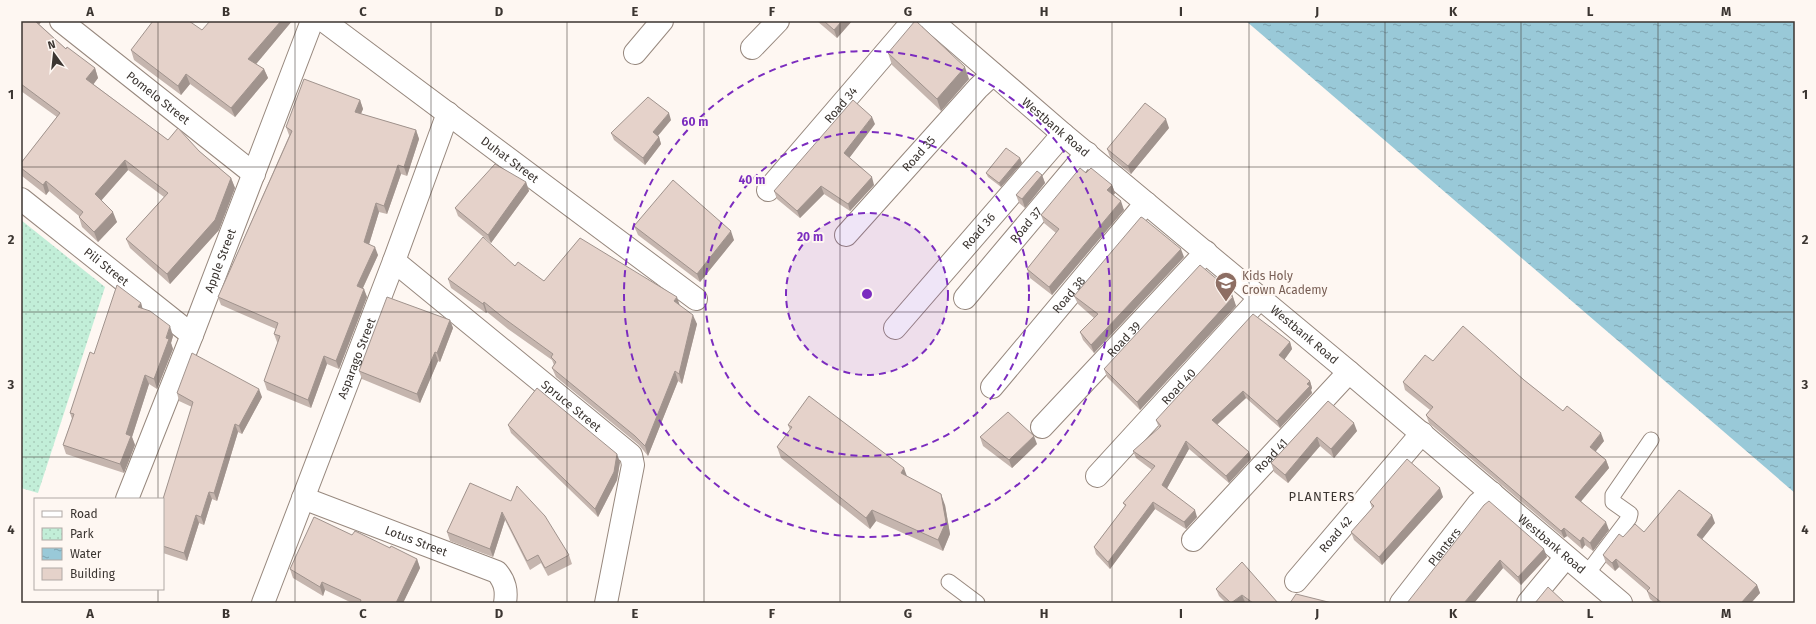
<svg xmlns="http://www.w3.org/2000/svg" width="1816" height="624" font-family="'Fira Sans',sans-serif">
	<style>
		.park { fill: url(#park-dots) }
		.water { fill: url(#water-ripples) }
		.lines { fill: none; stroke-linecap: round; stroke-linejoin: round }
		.service-casing { stroke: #97887e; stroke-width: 17 }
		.minor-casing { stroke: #97887e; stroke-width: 24 }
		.tertiary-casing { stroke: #97887e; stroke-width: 24 }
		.service { stroke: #fff; stroke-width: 15 }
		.minor { stroke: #fff; stroke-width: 22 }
		.tertiary { stroke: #fff; stroke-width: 22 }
		.wall { fill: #c5b5ae }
		.shaded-wall { fill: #a0938d }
		.building { fill: #e5d2ca; stroke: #a0938d }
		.grid { fill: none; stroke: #3b3531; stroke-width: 1; stroke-opacity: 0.55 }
		.ring { fill: none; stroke: #7b2cbf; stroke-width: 2; stroke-dasharray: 7 5 }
		.labels { text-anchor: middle; stroke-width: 4; stroke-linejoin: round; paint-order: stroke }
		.street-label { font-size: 12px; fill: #3b3531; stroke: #fef7f2 }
		.education-label { font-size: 12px; fill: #785e54; stroke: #fef7f2; text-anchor: start }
		.neighbourhood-label { font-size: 13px; letter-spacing: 1px; fill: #3b3531; stroke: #fef7f2 }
		.centre { fill: #7b2cbf; stroke: #fef7f2; stroke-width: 2 }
		.ring-label { font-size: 12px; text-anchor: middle; font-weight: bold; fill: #7b2cbf; stroke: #fef7f2; stroke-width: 4; stroke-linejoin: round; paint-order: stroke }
		.neatline { fill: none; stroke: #3b3531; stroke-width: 1.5 }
		.grid-label { font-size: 13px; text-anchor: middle; font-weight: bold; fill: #3b3531 }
	</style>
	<defs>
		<pattern id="park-dots" width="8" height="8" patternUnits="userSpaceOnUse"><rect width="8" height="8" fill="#c2eed8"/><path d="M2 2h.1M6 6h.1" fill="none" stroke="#a8cdba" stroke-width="1.8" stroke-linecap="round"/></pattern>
		<pattern id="water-ripples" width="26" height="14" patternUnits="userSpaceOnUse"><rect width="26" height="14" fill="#99c9d8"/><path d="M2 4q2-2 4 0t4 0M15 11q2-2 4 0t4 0" fill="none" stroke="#7ea4b0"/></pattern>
	</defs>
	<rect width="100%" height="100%" fill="#fef7f2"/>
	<polygon class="park" points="21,220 105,287 38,493 21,488"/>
	<polygon class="water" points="1246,21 1795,21 1795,493"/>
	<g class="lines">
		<g class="service-casing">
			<g id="service">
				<polyline points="1586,575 1629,518 1630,514 1613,502 1613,495 1651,440"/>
				<polyline points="949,582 977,603"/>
			</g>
		</g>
		<g class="minor-casing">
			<g id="minor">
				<path id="s1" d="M61 21 254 174"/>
				<path id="s2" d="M324 21 696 299"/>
				<polyline points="752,48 778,21"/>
				<polyline points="635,53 662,21"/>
				<path id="s3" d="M768 190 913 21"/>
				<path id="s4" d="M21 199 192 335"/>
				<path id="s5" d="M846 235 978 88 993 74"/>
				<path id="s6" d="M394 261 631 455 633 465 606 603"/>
				<path id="s7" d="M965 298 1087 153"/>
				<path id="s8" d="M895 328 1063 134"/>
				<path id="s9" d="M992 387 1146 203"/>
				<path id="s10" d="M1042 427 1206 252"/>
				<path id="s11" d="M1097 476 1260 298"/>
				<path id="s12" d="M303 498 497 572C505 582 507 590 505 603"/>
				<path id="s13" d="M127 499 192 335 312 21"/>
				<path id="s14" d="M1193 540 1349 372"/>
				<path id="s15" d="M1296 581 1422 433"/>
				<path id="s16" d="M263 603 394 261 448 113"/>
				<path id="s17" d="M1401 603 1478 504 1492 493"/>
				<polyline points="1528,603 1566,557"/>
			</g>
		</g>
		<g class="tertiary-casing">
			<g id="tertiary">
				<path id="s18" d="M932 21 1063 134 1349 372 1621 603"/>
			</g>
		</g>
		<use href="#service" class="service"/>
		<use href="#minor" class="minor"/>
		<use href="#tertiary" class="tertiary"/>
	</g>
	<g class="wall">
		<polygon points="21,21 42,21 39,24 66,49 95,68 98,78 93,84 168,140 199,151 231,178 235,188 219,230 170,284 130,248 126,239 164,197 128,170 101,201 117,222 98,242 82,227 79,217 79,216 49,191 46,195 22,176 21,173 21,163 57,117 21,91"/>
		<polygon points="292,21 256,64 264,69 268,78 235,117 190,84 181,95 134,60 131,50 202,30"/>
		<polygon points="817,21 852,21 837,38"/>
		<polygon points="888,53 969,79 941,111 892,65"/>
		<polygon points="360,100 363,109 361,114 416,130 419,139 407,176 401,174 387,214 379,212 369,244 378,255 363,288 367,297 339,369 327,364 311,408 267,390 264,381 278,343 277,342 274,334 276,329 221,305 218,297 289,136 289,135 286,127"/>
		<polygon points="671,120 658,136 659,137 661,144 645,165 614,140 611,133"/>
		<polygon points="875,124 849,158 874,185 850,211 824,194 800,218 777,199 774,191"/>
		<polygon points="1169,128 1131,174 1110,157 1107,149"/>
		<polygon points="1020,158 1022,163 1001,187 988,177 986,173"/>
		<polygon points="1086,173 1112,185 1115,193 1114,195 1124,210 1052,295 1030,278 1027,269 1056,233 1044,223 1041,215"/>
		<polygon points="1042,175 1045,183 1025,208 1019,203 1016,195"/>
		<polygon points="526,182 529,191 491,243 458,216 455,208"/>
		<polygon points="634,226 734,240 700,282 638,235"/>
		<polygon points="1184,257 1094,353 1083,340 1080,332 1094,318 1078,304 1074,296"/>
		<polygon points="515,266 544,281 680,305 697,324 682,384 678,381 648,456 639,445 556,377 552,368 554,365 552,360 508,329 487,312 486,313 451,288 448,279"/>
		<polygon points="1231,291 1236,306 1140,410 1107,377 1104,369"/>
		<polygon points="141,303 142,308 173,336 171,343 173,349 157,389 149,384 132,437 135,445 124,473 66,454 63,445 72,419 70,413 94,354"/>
		<polygon points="450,320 453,328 440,362 438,361 420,403 362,379 359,371"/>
		<polygon points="1290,342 1292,349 1284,360 1310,381 1312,388 1311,390 1312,393 1280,428 1246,398 1217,425 1249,452 1251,459 1229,483 1189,449 1167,488 1197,517 1186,529 1155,509 1110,569 1096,554 1094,547 1125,506 1123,503 1152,470 1136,458 1133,451 1159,428 1156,420"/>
		<polygon points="1433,361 1524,380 1563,411 1604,441 1595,451 1606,460 1609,468 1581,501 1609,530 1593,551 1585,545 1582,549 1567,536 1564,538 1429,423 1426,415 1430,410 1405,390 1403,382"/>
		<polygon points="177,393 262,397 242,434 238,432 217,501 212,499 204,525 199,523 187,561 163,553 163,499 192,407 179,401"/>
		<polygon points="1328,401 1357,431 1334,458 1320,446 1288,483 1274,472 1271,463"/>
		<polygon points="508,425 620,462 617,480 598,517 511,433"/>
		<polygon points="788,425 945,505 950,534 943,551 876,521 870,529 781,458 777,447 790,430"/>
		<polygon points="980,437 1037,444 1012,468 983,446"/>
		<polygon points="470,483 569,555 572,564 548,576 541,563 530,570 505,520 493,557 450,541 447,532"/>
		<polygon points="1443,497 1382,565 1354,540 1351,532 1372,508 1370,502"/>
		<polygon points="1484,505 1547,557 1521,585 1503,568 1474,603"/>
		<polygon points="1715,523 1702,539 1757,585 1760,593 1751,603 1655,603 1650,599 1647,591 1619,567 1615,571 1606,563 1603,555 1623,537 1644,532"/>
		<polygon points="352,535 390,548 417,559 420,568 403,603 352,603 325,590 323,596 293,578 290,569"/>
		<polygon points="1216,589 1278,603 1246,603 1245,602 1244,603 1226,603 1219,596"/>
	</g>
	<g class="shaded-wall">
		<polygon points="33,21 42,21 36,28"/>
		<polygon points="281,21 292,21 252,69 248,59"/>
		<polygon points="842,21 852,21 837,38 834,30"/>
		<polygon points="965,67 969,79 941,111 937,99"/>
		<polygon points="95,68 98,78 90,89 86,79"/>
		<polygon points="264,69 268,78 235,117 231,108"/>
		<polygon points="186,74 190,84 181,95 178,86"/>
		<polygon points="360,100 363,109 358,120 355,112"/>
		<polygon points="669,113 671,120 655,139 653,132"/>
		<polygon points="872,117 875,124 847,161 844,153"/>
		<polygon points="1166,119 1169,128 1131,174 1128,166"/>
		<polygon points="416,130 419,139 407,176 404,167"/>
		<polygon points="659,137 661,144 645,165 643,158"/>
		<polygon points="1020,158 1022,163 1001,187 999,183"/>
		<polygon points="125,160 128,170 98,204 95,194"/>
		<polygon points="398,165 401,174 387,214 384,206"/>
		<polygon points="1042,175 1045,183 1025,208 1022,199"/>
		<polygon points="872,177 874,185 850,211 848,204"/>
		<polygon points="231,178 235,188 219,230 170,284 167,274"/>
		<polygon points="46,181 49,191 46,195 43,185"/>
		<polygon points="526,182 529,191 491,243 488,235"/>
		<polygon points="1112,185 1115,193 1110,199 1107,190"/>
		<polygon points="821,186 824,194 800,218 797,211"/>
		<polygon points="1121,201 1124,210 1052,295 1049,287"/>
		<polygon points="376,203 379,212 367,251 364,242"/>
		<polygon points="113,212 117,222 98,242 94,232"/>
		<polygon points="731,231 734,240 700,282 697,274"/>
		<polygon points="375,247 378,255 360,294 357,286"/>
		<polygon points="1181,249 1184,257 1094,353 1091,345"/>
		<polygon points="364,289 367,297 339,369 336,361"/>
		<polygon points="1231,291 1236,306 1140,410 1137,402"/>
		<polygon points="677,297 680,306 674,301"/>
		<polygon points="484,302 487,312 486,313 483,304"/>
		<polygon points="141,303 144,313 138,307"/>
		<polygon points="693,315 697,324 682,384 679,374"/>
		<polygon points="450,320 453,328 440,362 437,353"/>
		<polygon points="170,326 173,336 171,343 173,349 157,389 154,379"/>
		<polygon points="1290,342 1292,349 1282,363 1279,355"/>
		<polygon points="435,352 438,361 420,403 417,394"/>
		<polygon points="324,356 327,364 311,408 308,400"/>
		<polygon points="675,371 678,381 648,456 645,446"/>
		<polygon points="145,375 149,384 132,437 135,445 124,473 120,464 126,434"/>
		<polygon points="1310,381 1312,388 1311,390 1312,393 1280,428 1277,421"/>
		<polygon points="259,389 262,397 242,434 239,426"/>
		<polygon points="1243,391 1246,398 1214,427 1212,420"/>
		<polygon points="1354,423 1357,431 1334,458 1331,449"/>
		<polygon points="235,424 238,432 217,501 214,493"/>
		<polygon points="1601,433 1604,441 1593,455 1590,447"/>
		<polygon points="1034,436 1037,444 1012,468 1009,460"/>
		<polygon points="1317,437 1320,446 1288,483 1285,475"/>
		<polygon points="1186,441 1189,449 1165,492 1162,485"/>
		<polygon points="1249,452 1251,459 1229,483 1226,476"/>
		<polygon points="617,454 620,462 617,480 598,517 595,509"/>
		<polygon points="1606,460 1609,468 1578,505 1575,497"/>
		<polygon points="904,468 908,479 901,473"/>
		<polygon points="1440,488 1443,497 1382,565 1379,557"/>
		<polygon points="209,492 212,499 204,525 201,517"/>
		<polygon points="941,494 945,505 950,534 943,551 938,540"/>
		<polygon points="1153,502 1155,509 1110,569 1108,562"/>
		<polygon points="872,510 876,521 870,529 866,518"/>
		<polygon points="1195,510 1197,517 1186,529 1184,522"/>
		<polygon points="502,512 505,520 493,557 490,549"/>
		<polygon points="196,515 199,523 187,561 184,553"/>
		<polygon points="1712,515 1715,523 1699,543 1697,535"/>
		<polygon points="1606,522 1609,530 1593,551 1590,543"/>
		<polygon points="1564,528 1567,536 1564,538 1561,531"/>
		<polygon points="1583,537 1585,545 1582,549 1580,541"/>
		<polygon points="1544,549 1547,557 1521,585 1518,577"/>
		<polygon points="417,559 420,568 403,603 396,603"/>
		<polygon points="1616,559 1619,567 1615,571 1612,563"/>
		<polygon points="1500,560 1503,568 1474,603 1464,603"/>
		<polygon points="322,582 325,590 323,596 320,587"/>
		<polygon points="1757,585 1760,593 1751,603 1741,603"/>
		<polygon points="1242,595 1245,602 1244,603 1232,603"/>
	</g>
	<g class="building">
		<polygon points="21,21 35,21 66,49 67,47 95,68 86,79 168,140 178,128 199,151 231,178 215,220 167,274 126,239 168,193 125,160 95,194 113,212 94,232 79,217 83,212 46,181 43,185 21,168 21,163 60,113 21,84"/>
		<polygon points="153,21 189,21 202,30 210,21 281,21 248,59 264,69 231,108 186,74 178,86 131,50"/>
		<polygon points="824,21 842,21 834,30"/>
		<polygon points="915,21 916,21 965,67 937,99 888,53"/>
		<polygon points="304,79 360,100 355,112 416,130 404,167 398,165 384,206 376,203 364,242 375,247 357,286 364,289 336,361 324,356 308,400 264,381 280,336 274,334 278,323 218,297 292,131 286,127"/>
		<polygon points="648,97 669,113 653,132 659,137 643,158 611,133"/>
		<polygon points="853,100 872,117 844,153 872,177 848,204 821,186 797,211 774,191"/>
		<polygon points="1145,103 1166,119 1128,166 1107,149"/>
		<polygon points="1006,148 1020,158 999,183 986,173"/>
		<polygon points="495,164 526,182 488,235 455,208"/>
		<polygon points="1080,168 1086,173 1091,168 1112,185 1107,190 1121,201 1049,287 1027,269 1059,229 1041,215"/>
		<polygon points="1037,171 1042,175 1022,199 1016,195"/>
		<polygon points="673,180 731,231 697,274 634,226"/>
		<polygon points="1141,217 1143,218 1181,249 1091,345 1080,332 1098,314 1074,296"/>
		<polygon points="483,237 515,266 518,262 544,281 580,238 677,297 674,301 693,315 679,374 675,371 645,446 635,436 552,368 556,362 551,357 553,354 505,319 484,302 483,304 448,279"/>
		<polygon points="1200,265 1231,291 1229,294 1233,297 1137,402 1104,369"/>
		<polygon points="117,285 141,303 138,307 150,311 170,326 166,338 169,339 154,379 145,375 126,434 131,436 120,464 63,445 74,414 70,413 90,352 94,354"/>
		<polygon points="387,297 450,320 437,353 435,352 417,394 359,371"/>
		<polygon points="1253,314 1290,342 1279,355 1310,381 1307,384 1310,386 1277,421 1243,391 1212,420 1249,452 1226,476 1186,441 1162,485 1195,510 1184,522 1153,502 1108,562 1094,547 1126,505 1123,503 1155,466 1133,451 1161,426 1156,420"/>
		<polygon points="1463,326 1524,380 1563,411 1567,406 1601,433 1590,447 1606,460 1575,497 1606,522 1590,543 1583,537 1580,541 1564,528 1561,531 1429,418 1426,415 1433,407 1403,382 1425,355 1433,361"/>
		<polygon points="192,353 259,389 239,426 235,424 214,493 209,492 201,517 196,515 184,553 163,546 163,499 193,402 177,393"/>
		<polygon points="537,388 617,454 614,472 595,509 508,425"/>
		<polygon points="809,396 904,468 901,473 941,494 946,522 938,540 872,510 866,518 777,447 792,427 788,425"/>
		<polygon points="1328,401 1354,423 1331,449 1317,437 1285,475 1271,463"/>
		<polygon points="1008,412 1034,436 1009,460 980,437"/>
		<polygon points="1407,459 1440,488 1379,557 1351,532 1374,506 1370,502"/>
		<polygon points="470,483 511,501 517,486 545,516 569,555 545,568 538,555 527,561 502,512 490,549 447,532"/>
		<polygon points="1679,490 1712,515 1697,535 1757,585 1741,603 1662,603 1647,591 1650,588 1616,559 1612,563 1603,555 1619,534 1623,537 1635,524 1644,532"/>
		<polygon points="1489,501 1544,549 1518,577 1500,560 1464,603 1407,603 1484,505"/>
		<polygon points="314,517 352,535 355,531 390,548 391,546 417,559 396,603 360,603 361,600 322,582 320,587 290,569"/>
		<polygon points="1242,562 1278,603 1253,603 1242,595 1231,603 1216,589"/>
		<polygon points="1548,587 1565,603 1535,603"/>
		<polygon points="1296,594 1332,603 1290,603"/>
	</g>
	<path class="grid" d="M158 21V499M295 21V603M431 21V603M567 21V603M704 21V603M840 21V603M976 21V603M1112 21V603M1249 21V603M1385 21V603M1521 21V603M1658 21V603M21 167H1795M21 312H1795M21 457H1795M158 589V603"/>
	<circle cx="867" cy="294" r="81" fill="#7b2cbf" fill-opacity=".12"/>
	<g class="ring">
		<circle cx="867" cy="294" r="81"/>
		<circle cx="867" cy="294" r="162"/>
		<circle cx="867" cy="294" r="243"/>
	</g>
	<defs>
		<g id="school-pin" transform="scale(1.15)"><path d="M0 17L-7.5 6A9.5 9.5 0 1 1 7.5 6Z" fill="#8d6e63" stroke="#fef7f2"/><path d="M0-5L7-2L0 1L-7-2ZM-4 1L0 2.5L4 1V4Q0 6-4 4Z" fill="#fff"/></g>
	</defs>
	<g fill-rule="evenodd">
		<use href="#school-pin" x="1226" y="283"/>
	</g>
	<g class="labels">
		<g class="street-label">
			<text dy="4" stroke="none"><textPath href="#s1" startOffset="124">Pomelo Street</textPath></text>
			<text dy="4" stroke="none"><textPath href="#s3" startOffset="112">Road 34</textPath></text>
			<text dy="4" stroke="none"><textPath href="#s18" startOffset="163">Westbank Road</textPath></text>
			<text dy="4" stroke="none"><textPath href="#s5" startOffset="109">Road 35</textPath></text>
			<text dy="4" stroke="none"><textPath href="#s2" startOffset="232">Duhat Street</textPath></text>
			<text dy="4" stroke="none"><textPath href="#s7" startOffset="95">Road 37</textPath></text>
			<text dy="4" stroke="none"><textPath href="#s8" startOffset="128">Road 36</textPath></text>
			<text dy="4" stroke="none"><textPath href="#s13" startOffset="256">Apple Street</textPath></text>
			<text dy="4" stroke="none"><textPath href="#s4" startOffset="109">Pili Street</textPath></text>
			<text dy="4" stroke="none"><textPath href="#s9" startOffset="120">Road 38</textPath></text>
			<text dy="4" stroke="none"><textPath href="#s18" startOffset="487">Westbank Road</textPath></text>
			<text dy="4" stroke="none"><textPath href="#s10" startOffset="120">Road 39</textPath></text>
			<text dy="4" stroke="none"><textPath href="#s16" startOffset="262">Asparago Street</textPath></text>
			<text dy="4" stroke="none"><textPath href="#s11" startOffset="121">Road 40</textPath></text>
			<text dy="4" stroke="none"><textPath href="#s6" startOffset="229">Spruce Street</textPath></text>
			<text dy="4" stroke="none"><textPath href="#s14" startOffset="115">Road 41</textPath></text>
			<text dy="4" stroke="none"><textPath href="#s15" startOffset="61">Road 42</textPath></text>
			<text dy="4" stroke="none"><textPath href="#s12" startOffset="121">Lotus Street</textPath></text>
			<text dy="4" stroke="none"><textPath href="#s18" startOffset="811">Westbank Road</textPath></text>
			<text dy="4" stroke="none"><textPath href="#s17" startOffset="71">Planters</textPath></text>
		</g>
		<g class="education-label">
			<text x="1242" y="280">Kids Holy<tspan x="1242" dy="14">Crown Academy</tspan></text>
		</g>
		<g class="neighbourhood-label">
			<text x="1322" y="501">PLANTERS</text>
		</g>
	</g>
	<circle cx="867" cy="294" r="6" class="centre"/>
	<g class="ring-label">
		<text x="695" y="126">60 m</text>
		<text x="752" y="184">40 m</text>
		<text x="810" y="241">20 m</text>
	</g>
	<rect width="1816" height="624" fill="none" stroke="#fef7f2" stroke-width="44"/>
	<rect x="34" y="498" width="130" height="92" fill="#fef7f2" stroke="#b0a9a5"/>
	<rect x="42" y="511" width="20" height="6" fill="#ffffff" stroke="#b0a9a5"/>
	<text x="70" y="518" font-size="12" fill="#3b3531">Road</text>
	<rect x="42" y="528" width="20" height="12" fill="url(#park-dots)" stroke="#b0a9a5"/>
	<text x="70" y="538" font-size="12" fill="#3b3531">Park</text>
	<rect x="42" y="548" width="20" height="12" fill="url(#water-ripples)" stroke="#b0a9a5"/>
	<text x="70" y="558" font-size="12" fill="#3b3531">Water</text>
	<rect x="42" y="568" width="20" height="12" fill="#e5d2ca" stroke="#b0a9a5"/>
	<text x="70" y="578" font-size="12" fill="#3b3531">Building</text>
	<g transform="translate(54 54) rotate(345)" stroke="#fef7f2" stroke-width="3" paint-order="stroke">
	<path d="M0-3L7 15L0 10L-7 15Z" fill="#3b3531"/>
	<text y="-6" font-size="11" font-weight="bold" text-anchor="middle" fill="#3b3531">N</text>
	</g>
	<rect x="22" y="22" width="1772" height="580" class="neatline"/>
	<g class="grid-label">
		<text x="90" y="16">A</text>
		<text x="226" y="16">B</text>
		<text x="363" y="16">C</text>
		<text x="499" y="16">D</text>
		<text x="635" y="16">E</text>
		<text x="772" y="16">F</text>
		<text x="908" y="16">G</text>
		<text x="1044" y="16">H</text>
		<text x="1181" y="16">I</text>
		<text x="1317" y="16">J</text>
		<text x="1453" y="16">K</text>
		<text x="1590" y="16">L</text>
		<text x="1726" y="16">M</text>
		<text x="11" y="99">1</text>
		<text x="1805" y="99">1</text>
		<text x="11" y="244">2</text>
		<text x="1805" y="244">2</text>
		<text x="11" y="389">3</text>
		<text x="1805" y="389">3</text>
		<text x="11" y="534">4</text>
		<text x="1805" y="534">4</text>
		<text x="90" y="618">A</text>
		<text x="226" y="618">B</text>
		<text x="363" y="618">C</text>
		<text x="499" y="618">D</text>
		<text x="635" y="618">E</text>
		<text x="772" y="618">F</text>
		<text x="908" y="618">G</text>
		<text x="1044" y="618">H</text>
		<text x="1181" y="618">I</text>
		<text x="1317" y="618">J</text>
		<text x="1453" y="618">K</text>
		<text x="1590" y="618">L</text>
		<text x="1726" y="618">M</text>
	</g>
</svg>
